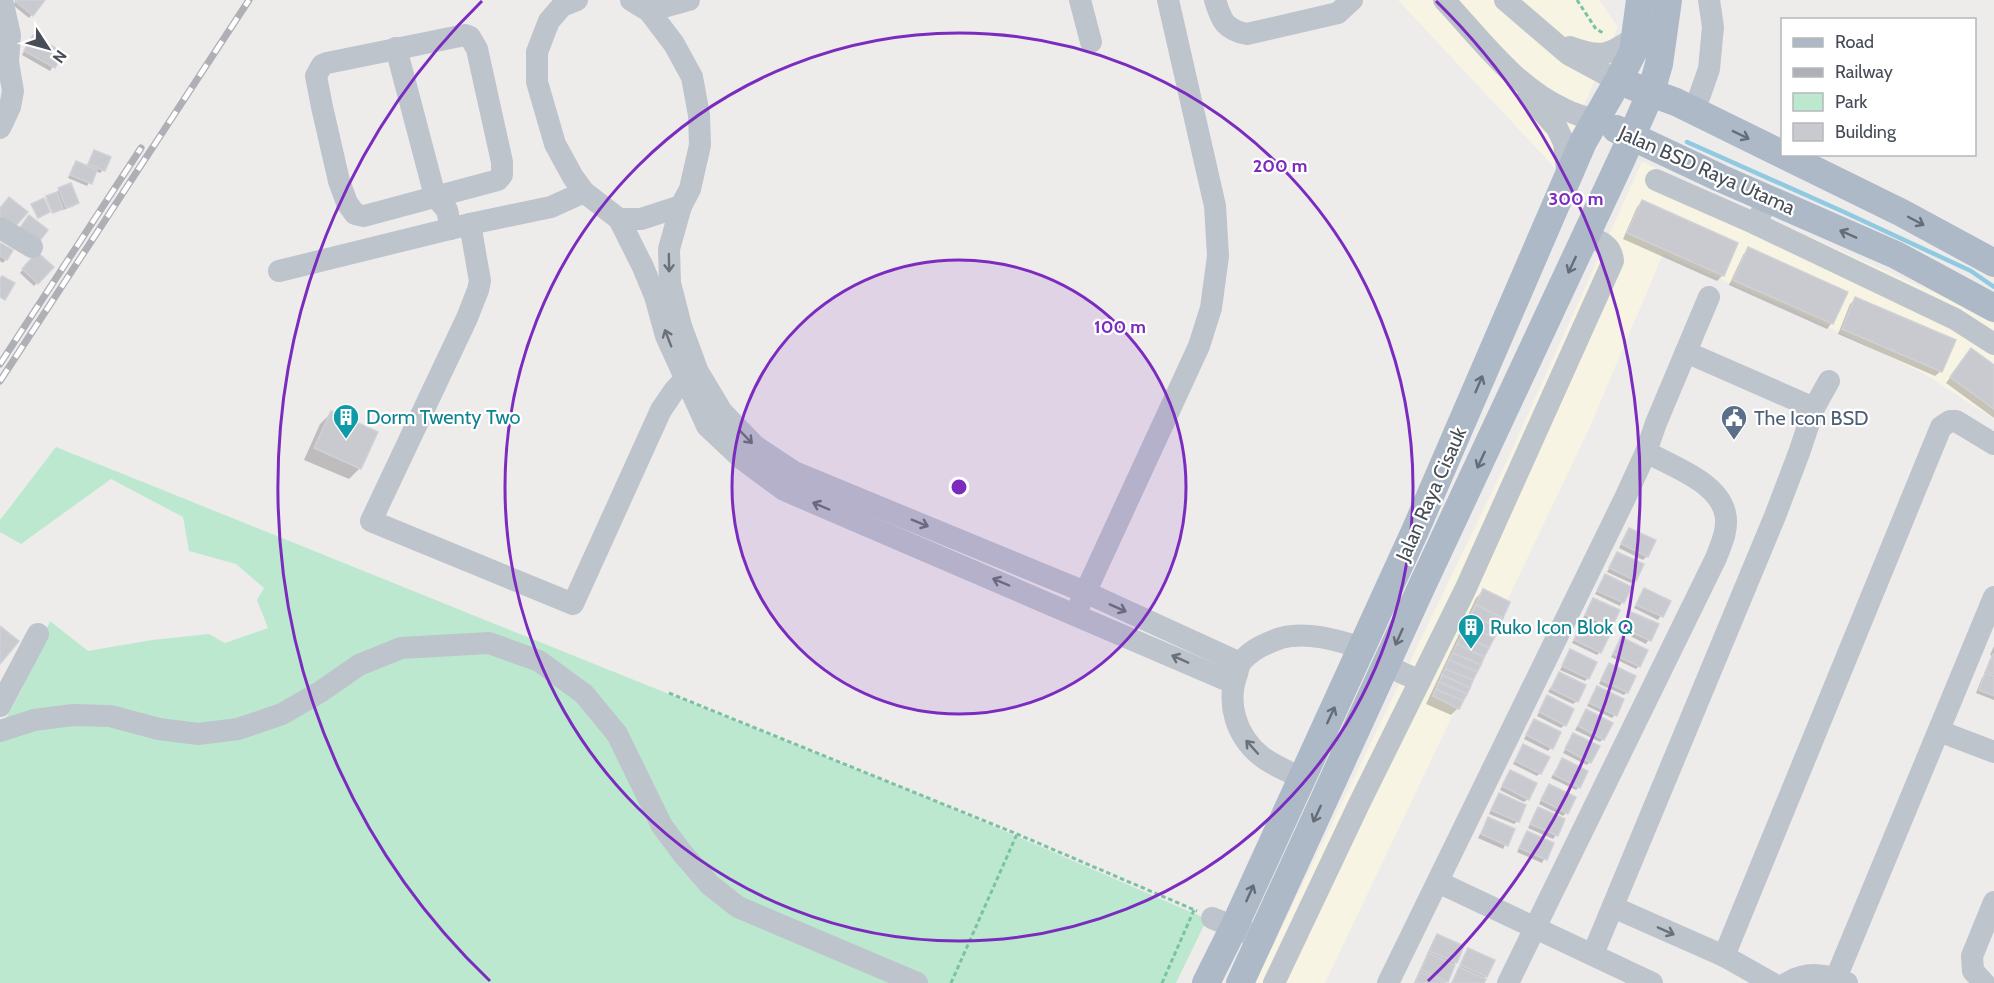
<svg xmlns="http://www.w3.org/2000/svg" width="1994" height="983" font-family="Cabin,sans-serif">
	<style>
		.commercial { fill: #f8f4e4 }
		.green { fill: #bde8d0 }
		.shadow { fill: #0003 }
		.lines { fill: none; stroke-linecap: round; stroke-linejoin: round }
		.stream { stroke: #8fcae0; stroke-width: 4.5 }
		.building { fill: #c9cad0; stroke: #d0d1d6; stroke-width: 1.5 }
		.path { stroke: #79c2a3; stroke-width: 3; stroke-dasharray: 4.5 3; stroke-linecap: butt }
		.minor { stroke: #bec4cc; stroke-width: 22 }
		.major { stroke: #adb9c7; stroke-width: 28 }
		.rail-casing { stroke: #aeb0b5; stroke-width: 7 }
		.rail { stroke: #fff; stroke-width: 4.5; stroke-dasharray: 14; stroke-linecap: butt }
		.oneway { stroke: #656d78 }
		.oneway2 { stroke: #6a7179 }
		.ring { fill: none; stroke: #7b2cbf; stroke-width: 3 }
		.labels { text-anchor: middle; stroke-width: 4.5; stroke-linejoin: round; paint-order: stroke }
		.street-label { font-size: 20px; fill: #464d56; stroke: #fff }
		.culture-label { font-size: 20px; fill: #0d838f; stroke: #fff; text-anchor: start }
		.service-label { font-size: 20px; fill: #4e5e75; stroke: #fff; text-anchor: start }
		.centre { fill: #7b2cbf; stroke: #fff; stroke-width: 3 }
		.ring-label { font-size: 18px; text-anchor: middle; font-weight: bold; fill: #7b2cbf; stroke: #fff; stroke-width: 4.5; stroke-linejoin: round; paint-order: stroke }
	</style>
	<rect width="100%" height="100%" fill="#eeebeb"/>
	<g class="commercial">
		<polygon points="1398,0 1599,0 1618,27 1556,169"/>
		<polygon points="1642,162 1948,299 1994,324 1994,419 1923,373 1800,313 1663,254 1588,431 1325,983 1255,983 1504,467"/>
	</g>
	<polygon class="green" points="56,447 942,804 1207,919 1176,983 0,983 0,729 22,689 50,621 88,651 152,640 209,634 225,643 268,628 257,600 264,588 236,564 189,551 183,517 111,479 21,544 0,532 0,520"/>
	<g class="shadow">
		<polygon points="17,0 44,0 29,18 13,5"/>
		<polygon points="30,40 61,53 50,71 22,55"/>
		<polygon points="95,152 103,170 100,173 95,171 87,186 68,178 73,166 76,163 86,167"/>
		<polygon points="59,189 77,203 74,206 63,210 62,208 52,213 46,199 56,194"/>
		<polygon points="1642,202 1736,244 1722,276 1717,281 1623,239 1637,207"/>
		<polygon points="0,245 6,259 3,263 0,261"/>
		<polygon points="1748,249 1832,323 1827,329 1729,285 1743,255"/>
		<polygon points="37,254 52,267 34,286 20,273"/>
		<polygon points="1856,299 1941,371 1935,376 1838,334 1850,304"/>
		<polygon points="1971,350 1994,367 1994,418 1946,383"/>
		<polygon points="331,413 376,433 360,468 349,479 304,460 320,424"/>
		<polygon points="1629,529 1647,556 1643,560 1619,548"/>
		<polygon points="1617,554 1634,580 1631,583 1607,572"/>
		<polygon points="1605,576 1630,587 1620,606 1595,594"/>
		<polygon points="1644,590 1669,601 1658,620 1634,608"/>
		<polygon points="1483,591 1458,708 1451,715 1426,704 1476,598"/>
		<polygon points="1593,600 1611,626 1607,630 1583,618"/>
		<polygon points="1632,614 1657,625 1646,644 1622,632"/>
		<polygon points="1582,625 1600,652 1597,655 1572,643"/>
		<polygon points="1621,639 1639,666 1636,669 1611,657"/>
		<polygon points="1994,646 1994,700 1976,693 1982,678 1985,675 1984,674 1990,659 1993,656 1990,655"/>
		<polygon points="1571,651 1588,678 1585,681 1560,670"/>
		<polygon points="1609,665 1627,692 1624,695 1599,684"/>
		<polygon points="1559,674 1577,701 1573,704 1548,692"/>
		<polygon points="1598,688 1615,715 1612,718 1587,706"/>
		<polygon points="1547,697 1564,725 1561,728 1537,716"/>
		<polygon points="1586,711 1603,739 1600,742 1575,730"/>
		<polygon points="1535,721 1551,748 1548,751 1524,739"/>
		<polygon points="1574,735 1590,762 1587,765 1563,753"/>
		<polygon points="1523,746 1540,773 1537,776 1513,764"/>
		<polygon points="1562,760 1579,787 1576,790 1551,778"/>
		<polygon points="1511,772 1528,799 1524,802 1500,790"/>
		<polygon points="1549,786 1566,813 1563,816 1539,804"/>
		<polygon points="1499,795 1518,821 1514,824 1489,814"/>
		<polygon points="1538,809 1556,835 1553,839 1528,828"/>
		<polygon points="1488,819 1513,830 1503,849 1478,838"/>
		<polygon points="1527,833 1552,844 1542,863 1517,852"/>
		<polygon points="1437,936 1462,947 1447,981 1445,983 1414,983 1434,939"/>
		<polygon points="1468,950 1486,976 1483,979 1483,983 1451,983 1459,969 1465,953"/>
	</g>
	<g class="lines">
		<polyline class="stream" points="1687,142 1844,212 1971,271 1994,287"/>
	</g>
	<g class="building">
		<polygon points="16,0 45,0 33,16 15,1"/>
		<polygon points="33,35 64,53 55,68 24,51"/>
		<polygon points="94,150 111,157 105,171 88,164"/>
		<polygon points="76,161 97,170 92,184 70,175"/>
		<polygon points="71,183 79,203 66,208 58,188"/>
		<polygon points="57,192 63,209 53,213 46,196"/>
		<polygon points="9,197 28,212 14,228 0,216 0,208"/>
		<polygon points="44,198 50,212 38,218 31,204"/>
		<polygon points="1642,200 1738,243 1724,276 1627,233"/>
		<polygon points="29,215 48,230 38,243 19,229"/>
		<polygon points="0,243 13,250 7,260 0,256"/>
		<polygon points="1748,247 1848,292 1833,324 1733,280"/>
		<polygon points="37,252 54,267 38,284 22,269"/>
		<polygon points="2,276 15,283 5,300 0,297 0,279"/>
		<polygon points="1855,297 1956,340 1942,372 1842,329"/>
		<polygon points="1971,348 1994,365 1994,409 1950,377"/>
		<polygon points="331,411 378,432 361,469 314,448"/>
		<polygon points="1629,528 1656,540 1648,557 1621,544"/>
		<polygon points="1617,552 1644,564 1636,581 1609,568"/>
		<polygon points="1605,574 1632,587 1624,603 1597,591"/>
		<polygon points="1644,588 1671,601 1663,617 1636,605"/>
		<polygon points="1483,589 1510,602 1459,709 1433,696"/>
		<polygon points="1483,589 1510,602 1503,618 1476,605"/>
		<polygon points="1593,598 1620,610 1612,627 1585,615"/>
		<polygon points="1476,605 1503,618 1499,628 1471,615"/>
		<polygon points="1631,612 1659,624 1651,641 1624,629"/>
		<polygon points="1471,615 1499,628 1494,638 1467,625"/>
		<polygon points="1582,623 1609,636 1601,653 1574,640"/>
		<polygon points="1467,625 1494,638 1489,648 1462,635"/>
		<polygon points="0,626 19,641 0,664"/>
		<polygon points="1462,635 1489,648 1484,657 1457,644"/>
		<polygon points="1621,637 1648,650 1640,667 1613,654"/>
		<polygon points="1457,644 1484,657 1481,665 1453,653"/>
		<polygon points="1570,649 1597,662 1589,679 1562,666"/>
		<polygon points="1453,653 1481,665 1477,672 1449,660"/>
		<polygon points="1993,654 1994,654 1994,674 1986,671"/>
		<polygon points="1449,660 1477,672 1473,680 1445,669"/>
		<polygon points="1609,663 1636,676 1628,693 1601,680"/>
		<polygon points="1445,669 1473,680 1470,688 1442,675"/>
		<polygon points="1559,672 1586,685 1578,702 1551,689"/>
		<polygon points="1985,673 1994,676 1994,696 1979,690"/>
		<polygon points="1442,675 1470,688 1467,694 1439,682"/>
		<polygon points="1439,682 1467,694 1463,701 1436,689"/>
		<polygon points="1597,686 1624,699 1617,716 1589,703"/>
		<polygon points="1436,689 1463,701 1459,709 1433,696"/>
		<polygon points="1547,695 1574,709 1566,726 1539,712"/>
		<polygon points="1586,709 1613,723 1604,740 1578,726"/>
		<polygon points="1534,719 1561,732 1553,749 1526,735"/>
		<polygon points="1573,733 1600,746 1591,763 1565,749"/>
		<polygon points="1523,744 1550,757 1541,774 1515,761"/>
		<polygon points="1562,758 1588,771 1580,788 1554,775"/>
		<polygon points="1510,770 1537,783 1529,800 1502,786"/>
		<polygon points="1549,784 1576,797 1568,814 1541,800"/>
		<polygon points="1499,793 1526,805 1519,822 1491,810"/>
		<polygon points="1538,807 1565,819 1558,836 1530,824"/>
		<polygon points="1488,817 1515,829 1508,846 1481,834"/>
		<polygon points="1527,831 1554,843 1547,860 1519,848"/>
		<polygon points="1437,934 1464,946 1457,963 1429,951"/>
		<polygon points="1468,948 1495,960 1487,977 1460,965"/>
		<polygon points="1428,953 1455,965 1448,982 1421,970"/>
		<polygon points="1459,967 1486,979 1484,983 1452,983"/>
		<polygon points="1420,972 1446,983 1415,983"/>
	</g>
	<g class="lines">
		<g class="path">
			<polyline points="1577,0 1596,29 1605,34"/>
			<polyline points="669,693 1017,834 1197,911"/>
			<polyline points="951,983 1017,834"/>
			<polyline points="1162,983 1194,910"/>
		</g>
		<g class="minor">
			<polyline points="577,0 562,6 549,21 537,52 537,82 555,144 573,177 584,192 619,219 641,219 681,206 690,189 700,145 699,115 692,77 674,44 649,11 631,0"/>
			<polyline points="1080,0 1091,42"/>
			<path d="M1215 0C1221 20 1225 30 1247 34L1338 13 1352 0"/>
			<path d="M1444 0C1480 38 1515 87 1564 109 1574 114 1584 117 1595 120"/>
			<polyline points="1505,0 1568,54 1618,81"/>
			<polyline points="649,11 689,0"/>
			<polygon points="465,35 470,37 477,49 502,162 502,175 498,180 364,216 355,214 347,203 339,181 322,107 316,76 322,65 327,63"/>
			<path d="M1570 47C1602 59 1609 55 1636 37"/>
			<polyline points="396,48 435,196 447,210 451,229"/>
			<polyline points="1528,96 1557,128 1564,143 1568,178"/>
			<polyline points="1696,106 1709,69 1713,27 1709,0"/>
			<polyline points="0,128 10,107 13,91 8,62 10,35 2,0"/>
			<polyline points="1656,180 1756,224 1762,211"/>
			<polyline points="681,206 669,249 670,283 681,326 698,372 722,412 755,446 794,472 1085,592 1240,663"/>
			<polyline points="619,219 643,267 655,296 666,336 707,426 742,459 784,490 1233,683"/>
			<polyline points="470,224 480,281 478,290 467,318 371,521 573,604 661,410 674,391 685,379"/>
			<polyline points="1756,224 1955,319 1994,344"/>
			<polyline points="0,228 32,247"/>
			<polyline points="279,271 470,224 551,207 584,192"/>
			<polyline points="1686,352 1814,408"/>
			<polyline points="1080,604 1199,346 1211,308 1218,256 1215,206 1168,0"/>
			<polyline points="1387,666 1420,681"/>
			<polyline points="0,706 38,634"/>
			<polyline points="0,731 34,720 73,715 110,716 159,729 198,734 238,729 282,714 320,692 359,665 401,648 489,643 539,661 584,694 617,734 662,826 683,854 710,885 738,907 917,983"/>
			<polyline points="1939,731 1994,752"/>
			<path d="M1301 778C1288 771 1272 765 1261 756 1236 736 1226 703 1237 674 1238 669 1239 665 1242 661 1252 649 1266 643 1281 638 1307 631 1337 640 1362 648"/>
			<polyline points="1438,882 1652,983"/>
			<polyline points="1613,907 1724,956 1772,983"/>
			<polyline points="1212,918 1248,933"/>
			<polyline points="1593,954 1775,516 1799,453 1814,408 1829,381"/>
			<polyline points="1724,956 1941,427 1950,421 1956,421 1994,444"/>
			<polyline points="1836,978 1994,597"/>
			<path d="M1274 983 1359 804 1465 590 1613 261C1612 245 1599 240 1586 236"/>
			<polyline points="1388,983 1625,498 1646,452 1656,423 1709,297"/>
			<path d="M1508 983 1716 558C1721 545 1729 528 1725 513 1718 482 1672 466 1646 452"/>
			<path d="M1787 983C1806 971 1828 974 1847 983"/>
			<polyline points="1984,983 1973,971 1972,956 1994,902"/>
		</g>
		<g class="major">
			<polyline points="1632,86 1676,102 1902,213 1994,263"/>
			<polyline points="1616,129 1720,178 1896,255 1994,308"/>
			<polyline points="1206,983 1234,927 1415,531 1583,142 1618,81 1633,52 1640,0"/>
			<polyline points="1240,983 1421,588 1623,156 1651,92 1659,64 1668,0"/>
		</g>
		<g class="rail-casing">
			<g id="rail">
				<polyline points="0,364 141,148"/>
				<polyline points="0,381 249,0"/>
			</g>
		</g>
		<use href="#rail" class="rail"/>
	</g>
	<defs><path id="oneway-shaft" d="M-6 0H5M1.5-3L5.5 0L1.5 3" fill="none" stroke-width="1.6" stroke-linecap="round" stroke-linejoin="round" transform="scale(1.5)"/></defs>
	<g class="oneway">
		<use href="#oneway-shaft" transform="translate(1741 135) rotate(26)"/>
		<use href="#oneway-shaft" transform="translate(1916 221) rotate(28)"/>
		<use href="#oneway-shaft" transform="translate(1848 234) rotate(-156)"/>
		<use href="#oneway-shaft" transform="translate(1572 265) rotate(115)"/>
		<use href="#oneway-shaft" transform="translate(1479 384) rotate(-67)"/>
		<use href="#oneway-shaft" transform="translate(1481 460) rotate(115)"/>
		<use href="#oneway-shaft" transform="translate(1399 637) rotate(114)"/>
		<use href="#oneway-shaft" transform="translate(1331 715) rotate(-65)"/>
		<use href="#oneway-shaft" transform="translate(1317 814) rotate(115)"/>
		<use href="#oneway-shaft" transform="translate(1250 893) rotate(-66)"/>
	</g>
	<g class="oneway2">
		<use href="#oneway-shaft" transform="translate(669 263) rotate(89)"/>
		<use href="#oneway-shaft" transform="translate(668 338) rotate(-111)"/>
		<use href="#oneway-shaft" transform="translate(746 437) rotate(46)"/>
		<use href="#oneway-shaft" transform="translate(821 506) rotate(-157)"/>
		<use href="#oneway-shaft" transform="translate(920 523) rotate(22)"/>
		<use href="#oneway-shaft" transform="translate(1001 582) rotate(-157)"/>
		<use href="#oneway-shaft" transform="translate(1118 608) rotate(24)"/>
		<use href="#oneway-shaft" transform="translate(1180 659) rotate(-156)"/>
		<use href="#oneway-shaft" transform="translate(1252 747) rotate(-132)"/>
		<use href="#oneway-shaft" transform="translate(1666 931) rotate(24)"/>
	</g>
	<circle cx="959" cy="487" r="227" fill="#7b2cbf" fill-opacity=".12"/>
	<g class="ring">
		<circle cx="959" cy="487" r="227"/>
		<circle cx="959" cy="487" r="454"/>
		<path d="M490 981A681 681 0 0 1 482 1M1436 1A681 681 0 0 1 1428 981"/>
	</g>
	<defs>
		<g id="building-pin" transform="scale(1.35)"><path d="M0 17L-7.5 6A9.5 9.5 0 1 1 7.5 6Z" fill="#0f9aa8" stroke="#fff"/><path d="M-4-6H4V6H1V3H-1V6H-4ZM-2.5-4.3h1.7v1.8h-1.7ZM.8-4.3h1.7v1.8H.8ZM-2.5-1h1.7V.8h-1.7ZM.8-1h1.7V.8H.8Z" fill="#fff"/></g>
		<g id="civic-pin" transform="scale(1.35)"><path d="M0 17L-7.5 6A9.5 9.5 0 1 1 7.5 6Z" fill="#5c6f8a" stroke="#fff"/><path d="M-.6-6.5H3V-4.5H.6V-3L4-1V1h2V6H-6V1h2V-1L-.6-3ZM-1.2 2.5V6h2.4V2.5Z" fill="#fff"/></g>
	</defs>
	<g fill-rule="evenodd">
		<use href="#building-pin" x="346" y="417"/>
		<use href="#civic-pin" x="1734" y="418"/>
		<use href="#building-pin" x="1471" y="627"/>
	</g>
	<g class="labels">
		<g class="street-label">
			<text transform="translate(1707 170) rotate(24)" y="7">Jalan BSD Raya Utama</text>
			<text transform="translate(1431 494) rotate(-66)" y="7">Jalan Raya Cisauk</text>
		</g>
		<g class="culture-label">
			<text x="366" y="424">Dorm Twenty Two</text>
			<text x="1490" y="634">Ruko Icon Blok Q</text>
		</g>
		<g class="service-label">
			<text x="1754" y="425">The Icon BSD</text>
		</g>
	</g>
	<circle cx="959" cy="487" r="9" class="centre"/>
	<g class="ring-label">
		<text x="1280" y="172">200 m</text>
		<text x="1576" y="205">300 m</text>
		<text x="1120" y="333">100 m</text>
	</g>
	<rect x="1781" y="18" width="195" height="138" fill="#ffffff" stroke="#b5b8bb" stroke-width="1.5"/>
	<rect x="1793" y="38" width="30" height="9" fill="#adb9c7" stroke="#b5b8bb" stroke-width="1.5"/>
	<text x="1835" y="48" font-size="18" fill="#464d56">Road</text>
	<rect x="1793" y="68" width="30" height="9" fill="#aeb0b5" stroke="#b5b8bb" stroke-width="1.5"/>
	<text x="1835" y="78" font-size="18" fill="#464d56">Railway</text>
	<rect x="1793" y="93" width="30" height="18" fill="#bde8d0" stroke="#b5b8bb" stroke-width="1.5"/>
	<text x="1835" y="108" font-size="18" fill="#464d56">Park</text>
	<rect x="1793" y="123" width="30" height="18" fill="#c9cad0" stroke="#b5b8bb" stroke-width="1.5"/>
	<text x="1835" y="138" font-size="18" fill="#464d56">Building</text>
	<g transform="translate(48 48) rotate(126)" stroke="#ffffff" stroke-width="4.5" paint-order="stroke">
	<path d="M0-4.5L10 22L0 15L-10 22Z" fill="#464d56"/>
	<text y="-9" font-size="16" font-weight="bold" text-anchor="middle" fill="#464d56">N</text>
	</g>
</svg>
